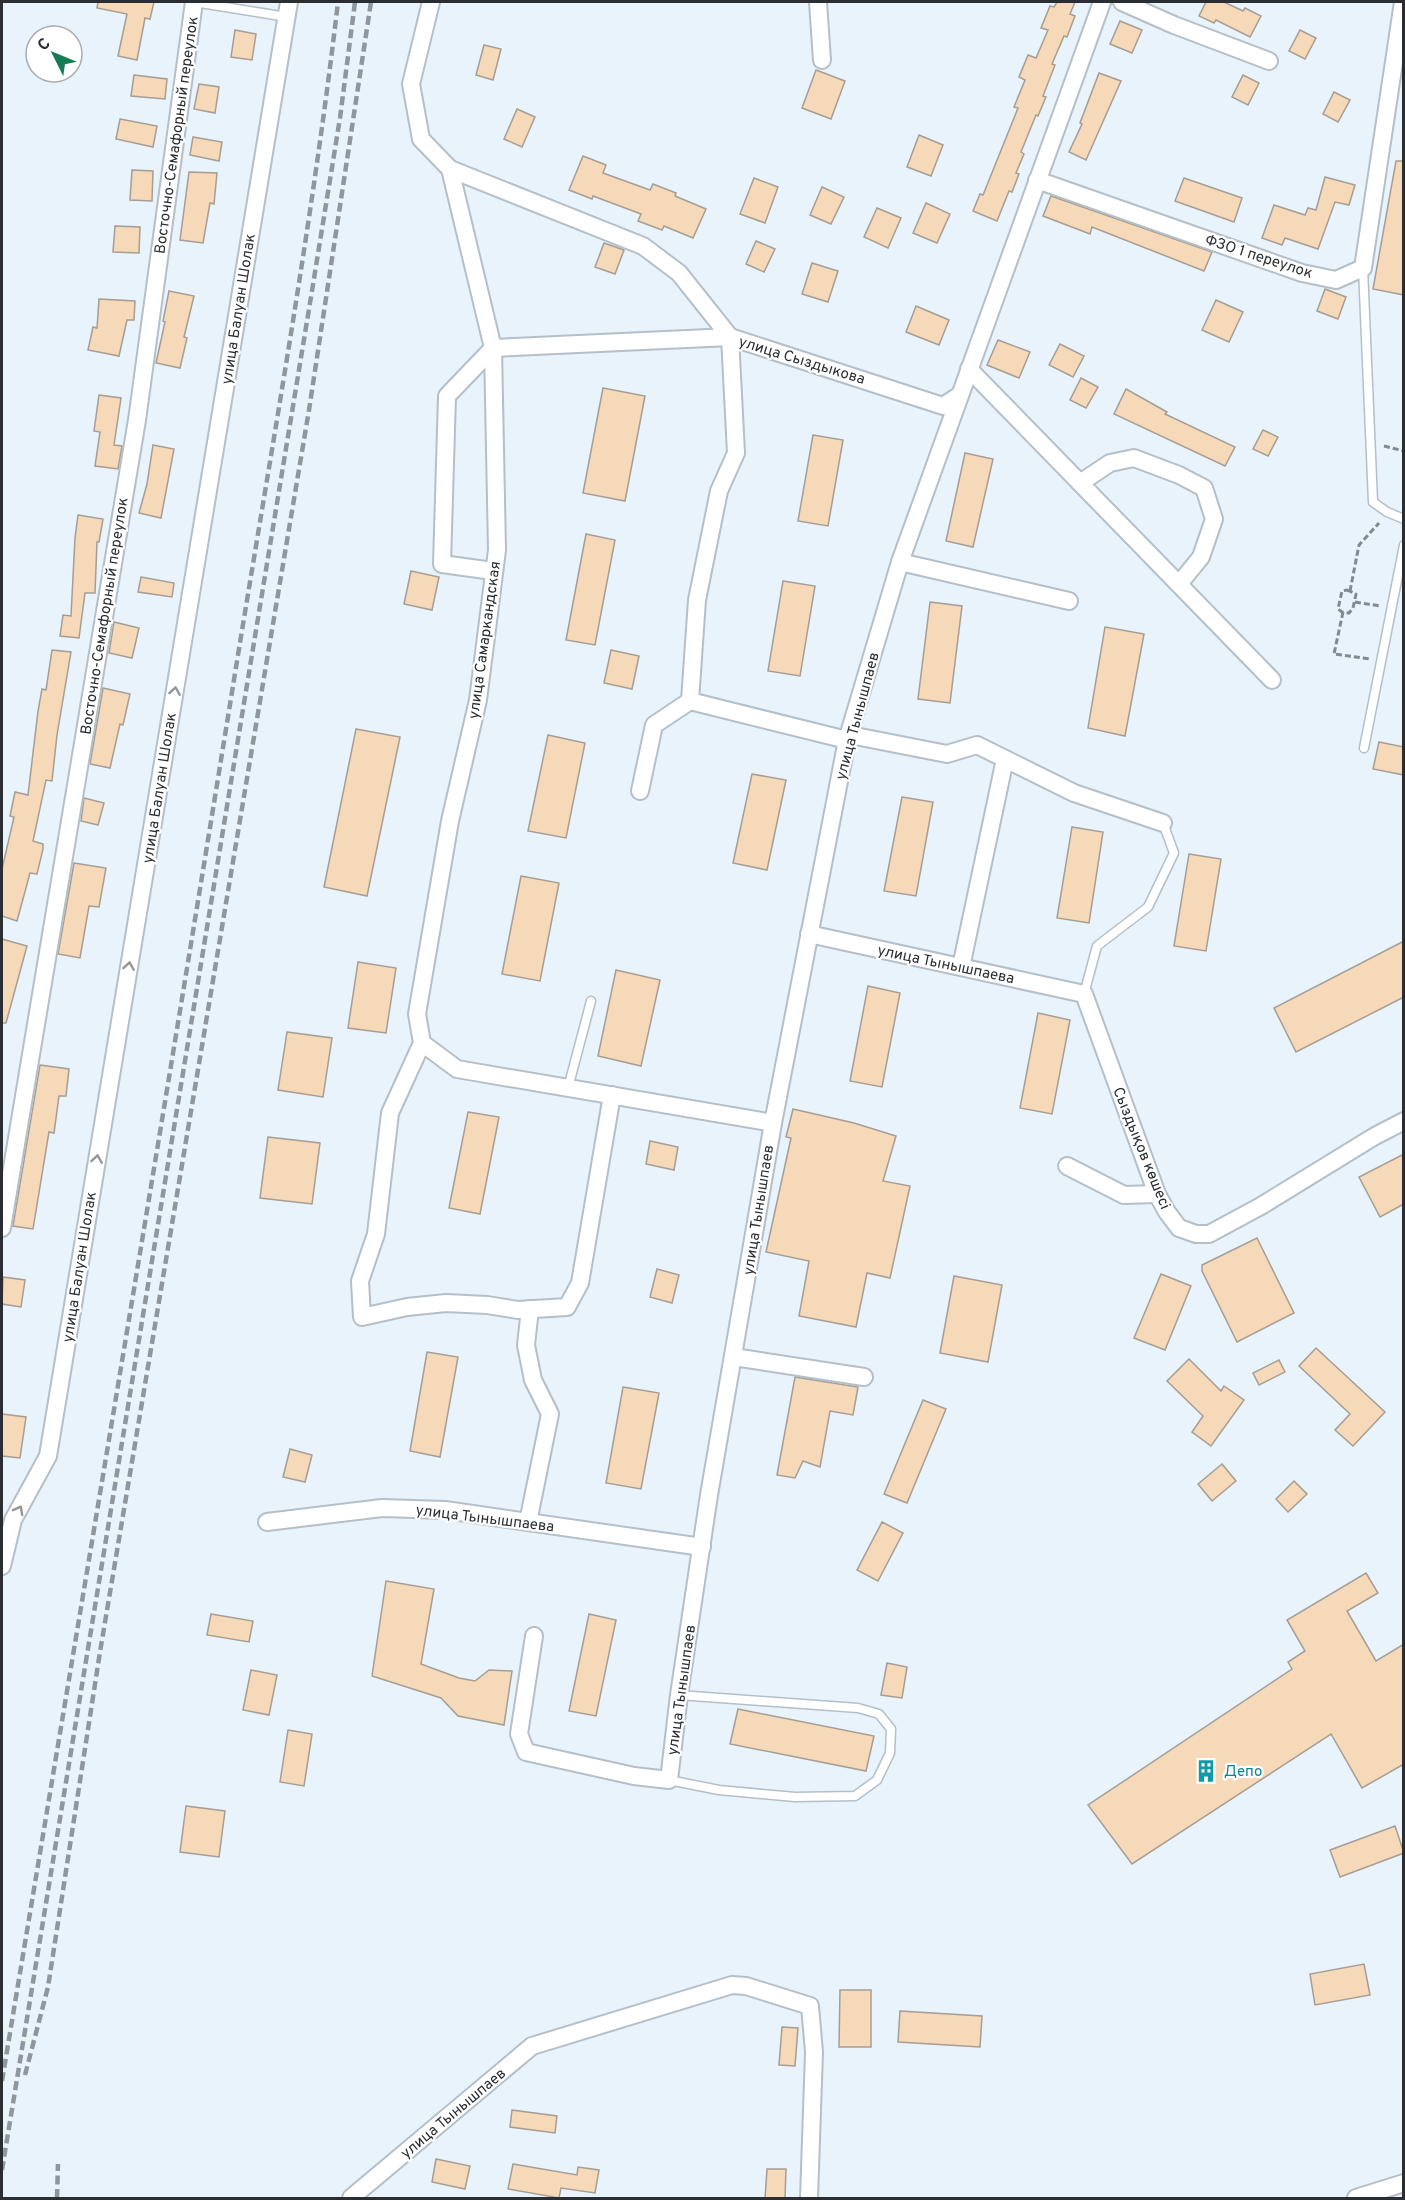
<svg xmlns="http://www.w3.org/2000/svg" width="1405" height="2200" font-family="Overpass,sans-serif">
	<style>
		.building { fill: #f5d9b8; stroke: #a69d94; stroke-width: 1.5 }
		.lines { fill: none; stroke-linecap: round; stroke-linejoin: round }
		.service-casing { stroke: #b5bfc8; stroke-width: 11 }
		.minor-casing { stroke: #b5bfc8; stroke-width: 20 }
		.path { stroke: #82898f; stroke-width: 3; stroke-dasharray: 6 3; stroke-linecap: butt }
		.service { stroke: #fff; stroke-width: 8 }
		.minor { stroke: #fff; stroke-width: 16 }
		.rail { stroke: #8f969c; stroke-width: 4.5; stroke-dasharray: 9 4.5; stroke-linecap: butt }
		.oneway { stroke: #949698 }
		.labels { text-anchor: middle; stroke-width: 4.5; stroke-linejoin: round; paint-order: stroke }
		.street-label { font-size: 15px; fill: #2a2e32; stroke: #fff }
		.culture-label { font-size: 15px; fill: #0d838f; stroke: #fff; text-anchor: start }
	</style>
	<rect width="100%" height="100%" fill="#e9f3fc"/>
	<g class="building">
		<polygon points="98,2 154,2 150,19 145,18 137,60 118,56 127,14 97,8"/>
		<polygon points="1057,2 1075,2 1070,14 1075,16 1067,37 1064,36 1052,64 1055,65 1043,96 1046,97 1038,116 1036,115 1021,152 1024,154 1016,173 1019,174 1012,192 1009,191 997,221 973,211 980,194 983,195 1018,108 1014,107 1025,80 1019,77 1028,55 1036,58 1048,30 1041,28 1050,6 1054,7"/>
		<polygon points="1206,2 1224,2 1243,11 1245,8 1261,16 1250,37 1216,20 1214,23 1199,16"/>
		<polygon points="1120,21 1142,30 1132,53 1110,44"/>
		<polygon points="235,30 256,34 252,60 231,57"/>
		<polygon points="1300,30 1316,38 1305,59 1289,51"/>
		<polygon points="484,45 501,49 493,80 476,75"/>
		<polygon points="816,70 845,81 831,119 802,108"/>
		<polygon points="1099,73 1121,81 1086,160 1069,152 1082,124 1080,123"/>
		<polygon points="134,75 167,79 165,99 131,96"/>
		<polygon points="1243,75 1259,83 1248,105 1232,97"/>
		<polygon points="199,84 219,87 215,113 194,109"/>
		<polygon points="1334,92 1350,100 1338,122 1323,114"/>
		<polygon points="517,109 535,117 522,147 504,139"/>
		<polygon points="120,119 157,126 153,147 116,139"/>
		<polygon points="919,135 943,145 931,176 907,167"/>
		<polygon points="193,137 222,142 219,161 190,155"/>
		<polygon points="583,156 606,165 603,173 650,190 653,184 676,193 675,196 706,209 693,238 664,226 662,230 638,221 641,214 593,196 592,199 569,190"/>
		<polygon points="1396,161 1404,161 1404,295 1373,289"/>
		<polygon points="132,170 153,171 152,201 130,200"/>
		<polygon points="189,172 217,173 214,204 210,203 203,243 180,240"/>
		<polygon points="1325,177 1355,185 1349,205 1335,202 1318,249 1285,238 1282,245 1262,238 1274,205 1305,215 1308,208 1316,210"/>
		<polygon points="754,178 778,187 765,223 740,214"/>
		<polygon points="1184,178 1242,198 1234,222 1175,201"/>
		<polygon points="822,187 844,197 831,224 810,215"/>
		<polygon points="1051,196 1212,252 1204,271 1092,227 1090,234 1043,216"/>
		<polygon points="926,203 950,214 937,243 913,233"/>
		<polygon points="877,208 901,218 888,248 864,237"/>
		<polygon points="115,226 140,227 139,253 113,252"/>
		<polygon points="756,241 775,249 764,272 746,264"/>
		<polygon points="604,243 624,250 615,274 595,267"/>
		<polygon points="812,263 838,271 828,302 802,294"/>
		<polygon points="1325,289 1346,297 1338,319 1317,311"/>
		<polygon points="169,291 194,296 184,337 187,338 180,368 156,363 165,322 163,321"/>
		<polygon points="99,299 135,301 134,320 127,320 119,356 88,350 93,327 97,328"/>
		<polygon points="1216,300 1243,312 1229,342 1202,330"/>
		<polygon points="916,306 949,320 939,345 906,332"/>
		<polygon points="998,340 1030,352 1019,378 987,365"/>
		<polygon points="1060,344 1084,356 1073,377 1049,365"/>
		<polygon points="1081,378 1098,387 1086,408 1070,400"/>
		<polygon points="603,388 645,396 625,501 583,493"/>
		<polygon points="1126,389 1167,412 1165,414 1235,447 1225,466 1114,414"/>
		<polygon points="99,395 121,398 114,445 122,446 118,469 95,466 100,432 94,431"/>
		<polygon points="1263,430 1278,437 1268,456 1253,449"/>
		<polygon points="813,435 843,440 828,526 798,521"/>
		<polygon points="153,445 174,449 161,518 139,513 147,484"/>
		<polygon points="965,453 993,459 973,547 946,541"/>
		<polygon points="78,515 103,519 99,542 97,542 95,593 85,593 79,638 60,636 63,615 71,616 75,538"/>
		<polygon points="586,534 615,540 595,645 566,640"/>
		<polygon points="411,571 439,577 432,610 404,604"/>
		<polygon points="141,577 174,583 172,597 138,592"/>
		<polygon points="783,581 815,586 800,676 768,671"/>
		<polygon points="930,602 962,606 950,703 918,699"/>
		<polygon points="114,622 139,628 132,658 109,653"/>
		<polygon points="1105,627 1144,634 1125,736 1088,728"/>
		<polygon points="52,650 71,652 57,735 52,781 46,780 33,841 43,844 43,849 37,874 30,873 17,921 2,916 2,869 14,817 10,816 15,792 28,795 38,711 42,689 46,690"/>
		<polygon points="611,650 639,656 632,689 604,683"/>
		<polygon points="103,688 130,694 123,725 120,724 110,768 90,764"/>
		<polygon points="356,729 400,737 367,896 324,887"/>
		<polygon points="548,735 585,743 566,838 528,831"/>
		<polygon points="1379,742 1404,747 1404,775 1373,769"/>
		<polygon points="752,774 786,780 767,870 733,863"/>
		<polygon points="902,797 933,802 916,896 884,891"/>
		<polygon points="84,798 104,803 98,825 81,821"/>
		<polygon points="1072,827 1103,832 1089,923 1057,918"/>
		<polygon points="1189,854 1221,859 1206,951 1174,946"/>
		<polygon points="74,863 106,868 99,907 89,906 80,958 58,954"/>
		<polygon points="521,876 559,883 540,981 502,974"/>
		<polygon points="2,939 27,946 6,1023 2,1023"/>
		<polygon points="1404,941 1404,997 1296,1052 1274,1008"/>
		<polygon points="358,962 396,968 386,1033 348,1028"/>
		<polygon points="616,970 660,980 641,1066 598,1056"/>
		<polygon points="868,986 900,993 882,1087 850,1081"/>
		<polygon points="1038,1013 1070,1020 1052,1114 1020,1108"/>
		<polygon points="287,1032 332,1038 323,1097 278,1090"/>
		<polygon points="40,1065 69,1069 66,1096 59,1096 54,1133 49,1132 33,1229 13,1226"/>
		<polygon points="793,1109 854,1123 896,1136 883,1181 910,1186 890,1278 867,1273 856,1327 799,1316 809,1261 766,1252 791,1138 786,1137"/>
		<polygon points="468,1112 499,1117 480,1214 449,1208"/>
		<polygon points="268,1137 320,1143 312,1204 260,1198"/>
		<polygon points="650,1141 678,1147 674,1170 646,1164"/>
		<polygon points="1404,1154 1404,1204 1380,1217 1359,1177"/>
		<polygon points="1257,1238 1294,1313 1237,1342 1202,1271 1202,1265"/>
		<polygon points="657,1269 679,1275 672,1303 650,1297"/>
		<polygon points="1161,1274 1191,1286 1165,1350 1134,1338"/>
		<polygon points="954,1276 1002,1285 988,1362 940,1353"/>
		<polygon points="3,1277 25,1280 21,1307 2,1304"/>
		<polygon points="1316,1348 1385,1412 1353,1446 1335,1430 1350,1414 1299,1366"/>
		<polygon points="427,1352 458,1357 440,1457 410,1451"/>
		<polygon points="1189,1359 1221,1391 1224,1386 1244,1400 1211,1446 1192,1432 1203,1416 1167,1381"/>
		<polygon points="1279,1360 1285,1372 1259,1385 1253,1373"/>
		<polygon points="795,1377 858,1387 853,1415 830,1411 820,1467 803,1461 795,1478 777,1475"/>
		<polygon points="623,1387 659,1393 641,1489 606,1483"/>
		<polygon points="923,1400 946,1409 907,1503 884,1494"/>
		<polygon points="2,1414 26,1417 20,1458 2,1456"/>
		<polygon points="290,1449 312,1455 305,1482 283,1477"/>
		<polygon points="1222,1464 1236,1481 1212,1501 1198,1484"/>
		<polygon points="1294,1481 1307,1494 1288,1512 1276,1499"/>
		<polygon points="882,1522 903,1533 878,1581 857,1570"/>
		<polygon points="1366,1573 1378,1593 1347,1611 1376,1661 1404,1644 1404,1764 1362,1788 1331,1734 1132,1864 1088,1805 1292,1669 1288,1662 1305,1651 1287,1620"/>
		<polygon points="386,1581 434,1589 421,1664 459,1678 475,1681 489,1670 512,1671 504,1725 458,1716 441,1698 372,1676"/>
		<polygon points="211,1614 253,1621 249,1642 207,1635"/>
		<polygon points="589,1614 616,1620 596,1716 569,1711"/>
		<polygon points="887,1663 907,1667 902,1698 881,1695"/>
		<polygon points="251,1670 277,1675 269,1715 243,1710"/>
		<polygon points="738,1709 874,1736 866,1771 730,1744"/>
		<polygon points="288,1730 312,1734 304,1786 280,1782"/>
		<polygon points="186,1806 225,1811 219,1857 180,1852"/>
		<polygon points="1395,1826 1404,1853 1340,1877 1330,1850"/>
		<polygon points="1364,1964 1370,1995 1315,2005 1310,1974"/>
		<polygon points="840,1990 871,1990 871,2047 839,2047"/>
		<polygon points="900,2011 982,2016 980,2047 898,2042"/>
		<polygon points="782,2027 798,2028 795,2066 779,2065"/>
		<polygon points="512,2110 557,2116 555,2133 510,2127"/>
		<polygon points="436,2159 470,2166 465,2189 432,2182"/>
		<polygon points="513,2164 577,2175 578,2167 599,2170 595,2193 561,2188 559,2198 508,2189"/>
		<polygon points="767,2169 786,2169 785,2199 765,2199"/>
	</g>
	<g class="lines">
		<g class="service-casing">
			<g id="service">
				<polyline points="194,2 287,17"/>
				<polyline points="1363,268 1373,502 1387,512 1404,519"/>
				<polyline points="1364,748 1404,545"/>
				<polyline points="1084,994 1097,946 1148,907 1174,853 1163,823"/>
				<polyline points="568,1088 591,1001"/>
				<polyline points="669,1780 719,1790 795,1797 855,1796 877,1780 890,1753 891,1729 879,1714 858,1708 679,1695"/>
			</g>
		</g>
		<g class="minor-casing">
			<g id="minor">
				<polyline points="431,2 411,84 421,139 450,169 493,348 497,550 478,700 450,821 417,1014 422,1043 390,1113 376,1234 360,1281 362,1317 407,1307 446,1303 487,1305 518,1310 567,1307 580,1283 612,1095"/>
				<polyline points="818,2 822,60"/>
				<polyline points="1122,2 1174,25 1269,61"/>
				<polyline points="450,169 643,246 679,273 730,337 736,453 719,491 697,600 690,701"/>
				<polyline points="1037,180 1302,273 1336,280 1363,268 1403,2"/>
				<polyline points="969,369 1272,680"/>
				<polyline points="1080,483 1110,463 1134,458 1179,475 1204,488 1214,519 1201,557 1179,584"/>
				<polyline points="900,562 1069,601"/>
				<polyline points="493,571 442,564 447,396 493,348 730,337 943,406 960,395"/>
				<polyline points="850,735 947,754 977,745 1074,793 1163,823"/>
				<polyline points="640,791 654,725 690,701 847,740"/>
				<polyline points="809,934 1084,994 1157,1194 1167,1212 1179,1228 1196,1234 1209,1234 1261,1206 1375,1136 1404,1121"/>
				<polyline points="961,967 1005,759"/>
				<polyline points="422,1043 457,1069 773,1123"/>
				<polyline points="1067,1166 1124,1195 1157,1194"/>
				<polyline points="2,1228 137,420 194,2"/>
				<polyline points="734,1357 864,1377"/>
				<polyline points="267,1522 382,1508 445,1510 702,1547"/>
				<polyline points="528,1522 550,1414 533,1380 526,1345 530,1309"/>
				<polyline points="2,1566 13,1520 48,1456 289,2"/>
				<polyline points="534,1636 519,1734 526,1752 634,1776 669,1780 679,1695 709,1495 773,1123 847,740 900,562 1102,2"/>
				<polyline points="351,2198 532,2046 732,1985 746,1986 810,2006 814,2052 809,2198"/>
				<polyline points="1356,2198 1404,2183"/>
			</g>
		</g>
		<g class="path">
			<polyline points="1384,446 1404,451"/>
			<polygon points="1347,590 1356,594 1353,608 1349,613 1342,612 1338,609 1342,591"/>
			<polyline points="1350,591 1359,545 1379,523"/>
			<polyline points="1355,602 1380,606"/>
			<polyline points="1343,612 1334,654 1370,659"/>
		</g>
		<use href="#service" class="service"/>
		<use href="#minor" class="minor"/>
		<g class="rail">
			<polyline points="25,2075 48,1987 100,1652 309,410 371,2"/>
			<path d="M2 2081C79 1618 157 1156 232 692 269 462 311 233 338 2"/>
			<polyline points="2,2170 310,303 340,118 355,2"/>
			<polyline points="57,2198 58,2164"/>
		</g>
	</g>
	<defs><path id="oneway-chevron" d="M-2-3.5L2.5 0L-2 3.5" fill="none" stroke-width="1.6" stroke-linecap="round" stroke-linejoin="round" transform="scale(1.5)"/></defs>
	<g class="oneway">
		<use href="#oneway-chevron" transform="translate(175 691) rotate(-81)"/>
		<use href="#oneway-chevron" transform="translate(129 966) rotate(-81)"/>
		<use href="#oneway-chevron" transform="translate(97 1159) rotate(-81)"/>
		<use href="#oneway-chevron" transform="translate(19 1510) rotate(-62)"/>
	</g>
	<defs>
		<g id="building-bare" transform="scale(1.8)"><path d="M-4-6H4V6H1V3H-1V6H-4ZM-2.5-4.3h1.7v1.8h-1.7ZM.8-4.3h1.7v1.8H.8ZM-2.5-1h1.7V.8h-1.7ZM.8-1h1.7V.8H.8Z" fill="#0f9aa8" stroke="#fff" stroke-width="2.5" paint-order="stroke"/></g>
	</defs>
	<g fill-rule="evenodd">
		<use href="#building-bare" x="1206" y="1771"/>
	</g>
	<g class="labels">
		<g class="street-label">
			<text transform="translate(176 135) rotate(-82)" y="5">Восточно-Семафорный переулок</text>
			<text transform="translate(1259 256) rotate(18)" y="5">ФЗО 1 переулок</text>
			<text transform="translate(238 309) rotate(-81)" y="5">улица Балуан Шолак</text>
			<text transform="translate(802 360) rotate(17)" y="5">улица Сыздыкова</text>
			<text transform="translate(104 616) rotate(-81)" y="5">Восточно-Семафорный переулок</text>
			<text transform="translate(484 640) rotate(-82)" y="5">улица Самаркандская</text>
			<text transform="translate(857 716) rotate(-75)" y="5">улица Тынышпаев</text>
			<text transform="translate(159 788) rotate(-81)" y="5">улица Балуан Шолак</text>
			<text transform="translate(946 964) rotate(12)" y="5">улица Тынышпаева</text>
			<text transform="translate(1142 1148) rotate(68)" y="5">Сыздықов көшесі</text>
			<text transform="translate(758 1210) rotate(-81)" y="5">улица Тынышпаев</text>
			<text transform="translate(79 1267) rotate(-81)" y="5">улица Балуан Шолак</text>
			<text transform="translate(485 1518) rotate(7)" y="5">улица Тынышпаева</text>
			<text transform="translate(681 1690) rotate(-82)" y="5">улица Тынышпаев</text>
			<text transform="translate(453 2113) rotate(-40)" y="5">улица Тынышпаев</text>
		</g>
		<g class="culture-label">
			<text x="1224" y="1776">Депо</text>
		</g>
	</g>
	<rect width="1405" height="2200" fill="none" stroke="#2a2e32" stroke-width="6"/>
	<g transform="translate(54 54) rotate(313)"><circle r="28" fill="#ffffff" stroke="#aaabad" stroke-width="1.5"/>
	<path d="M0-4.5L10 22L0 15L-10 22Z" fill="#167c56"/>
	<text y="-9" font-size="16" font-weight="bold" text-anchor="middle" fill="#2a2e32">С</text>
	</g>
</svg>
